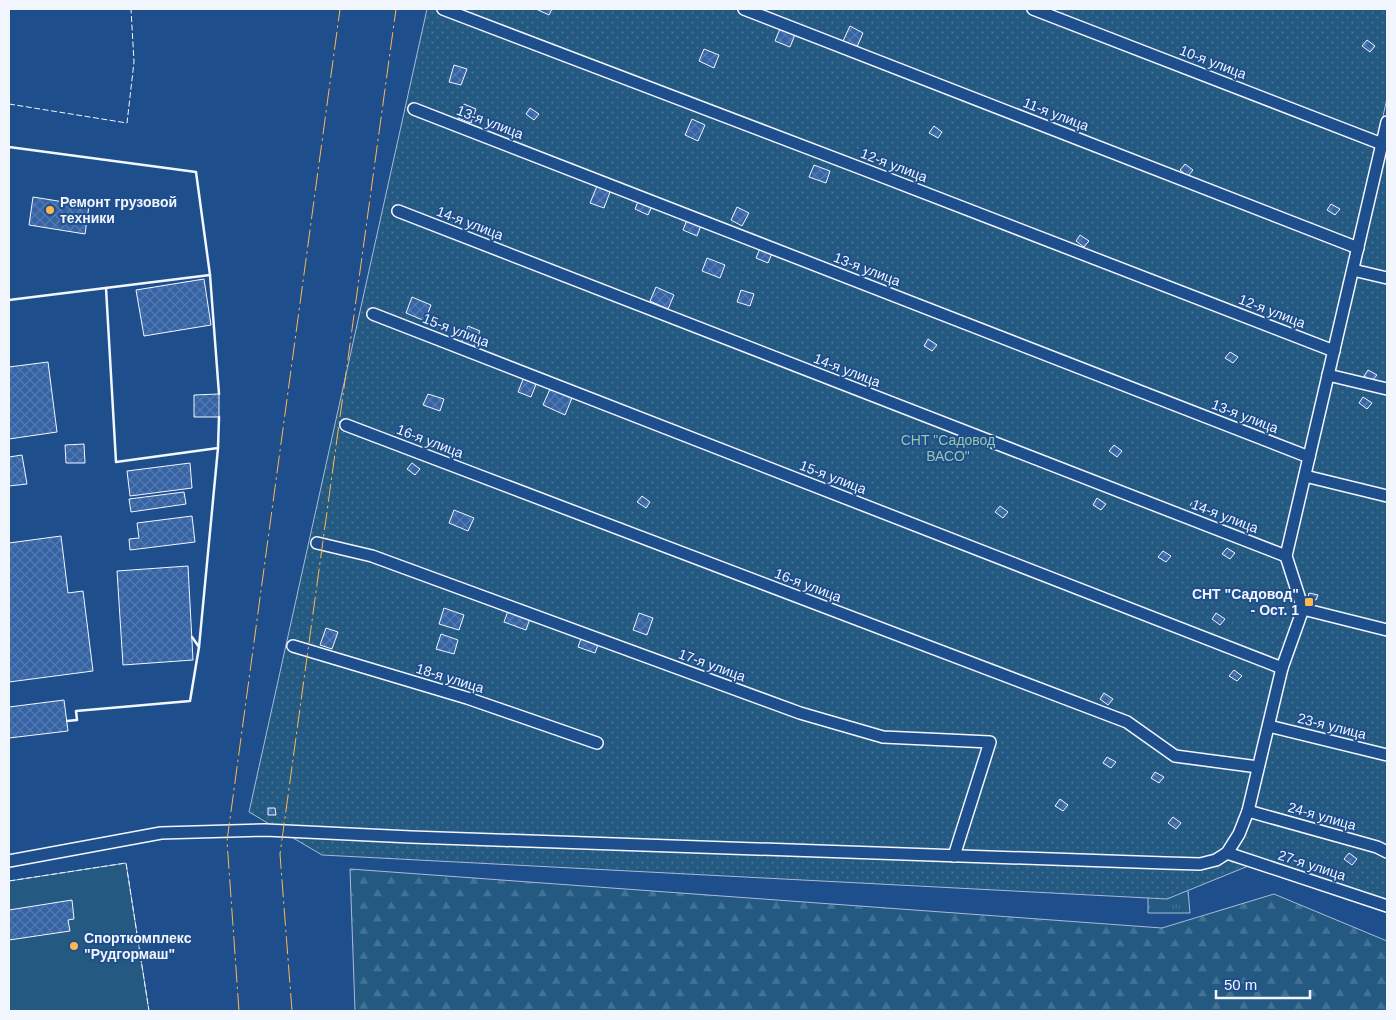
<svg xmlns="http://www.w3.org/2000/svg" width="1396" height="1020" font-family="Arial,sans-serif">
	<style>
		.grass { fill: url(#grass-tufts); stroke: #a8bbd7 }
		.forest { fill: url(#forest-firs); stroke: #a8bbd7 }
		.garden { fill: url(#garden-dots); stroke: #a8bbd7 }
		.pitch { fill: #245a82; stroke: #a8bbd7 }
		.building { fill: url(#building-cross-hatch); stroke: #f2f6ff }
		.lines { fill: none; stroke-linecap: round; stroke-linejoin: round }
		.minor-casing { stroke: #f2f6ff; stroke-width: 14 }
		.minor { stroke: #1f4e8c; stroke-width: 11 }
		.fence { stroke: #f2f6ff; stroke-width: 1; stroke-dasharray: 6 2.5; stroke-linecap: butt }
		.wall { stroke: #f2f6ff; stroke-width: 2.5 }
		.power { stroke: #ffb74d; stroke-width: 1; stroke-dasharray: 18 4 2.5 4; stroke-linecap: butt }
		.poi-dot { fill: #ffb74d; stroke: #1f4e8c; stroke-width: 2 }
		.labels { text-anchor: middle; stroke-width: 4; stroke-linejoin: round; paint-order: stroke }
		.street-label { font-size: 14px; fill: #f2f6ff; stroke: #1f4e8c }
		.poi-label { font-size: 14px; font-weight: bold; fill: #f2f6ff; stroke: #1f4e8c; text-anchor: start }
		.park-label { font-size: 14px; fill: #97c8a6; stroke: #1f4e8c }
	</style>
	<defs>
		<pattern id="grass-tufts" width="24" height="20" patternUnits="userSpaceOnUse" patternTransform="scale(1.25)"><rect width="24" height="20" fill="#245a82"/><path d="M3 7l-1-3M5 7V3M7 7l1-3M15 17l-1-3M17 17v-4M19 17l1-3" fill="none" stroke="#447295"/></pattern>
		<pattern id="forest-firs" width="22" height="20" patternUnits="userSpaceOnUse" patternTransform="scale(1.25)"><rect width="22" height="20" fill="#245a82"/><path d="M5 1l3.5 6h-7zM16 11l3.5 6h-7z" fill="#447295"/></pattern>
		<pattern id="garden-dots" width="8" height="8" patternUnits="userSpaceOnUse" patternTransform="scale(1.25)"><rect width="8" height="8" fill="#245a82"/><path d="M2 2h.1M6 6h.1" fill="none" stroke="#447295" stroke-width="1.8" stroke-linecap="round"/></pattern>
		<pattern id="building-cross-hatch" width="8" height="8" patternUnits="userSpaceOnUse" patternTransform="scale(1.25)"><rect width="8" height="8" fill="#3563a3"/><path d="M0 0l8 8M0 8l8-8" fill="none" stroke="#537ab1"/></pattern>
	</defs>
	<rect width="100%" height="100%" fill="#1f4e8c"/>
	<polygon class="grass" points="1148,877 1187,879 1190,913 1148,913"/>
	<polygon class="forest" points="350,869 1162,928 1274,894 1387,941 1387,1011 355,1011"/>
	<polygon class="garden" points="427,9 1387,9 1387,98 1376,149 1387,152 1387,906 1263,860 1167,899 322,855 249,812"/>
	<polygon class="pitch" points="126,863 149,1011 9,1011 9,881"/>
	<g class="building">
		<polygon points="536,9 552,9 549,15"/>
		<polygon points="781,26 796,32 790,47 775,41"/>
		<polygon points="850,26 863,33 857,47 843,41"/>
		<polygon points="1367,40 1375,46 1370,52 1362,46"/>
		<polygon points="704,49 719,55 714,68 699,61"/>
		<polygon points="454,65 467,69 461,85 449,82"/>
		<polygon points="464,104 476,109 471,123 458,118"/>
		<polygon points="530,108 539,114 534,120 526,114"/>
		<polygon points="692,119 705,125 698,141 685,135"/>
		<polygon points="934,126 942,132 938,138 929,133"/>
		<polygon points="1185,164 1193,170 1188,176 1180,170"/>
		<polygon points="814,165 830,171 826,183 809,177"/>
		<polygon points="597,186 610,192 604,208 590,203"/>
		<polygon points="33,197 89,206 85,234 29,225"/>
		<polygon points="639,199 653,204 648,215 635,209"/>
		<polygon points="1331,204 1340,209 1335,215 1327,210"/>
		<polygon points="737,207 749,213 742,226 731,220"/>
		<polygon points="688,217 702,223 697,236 683,230"/>
		<polygon points="1080,235 1089,241 1084,247 1076,241"/>
		<polygon points="761,246 773,251 768,263 756,258"/>
		<polygon points="707,258 725,265 720,278 702,271"/>
		<polygon points="204,279 211,325 144,336 136,290"/>
		<polygon points="656,287 674,295 668,309 650,301"/>
		<polygon points="741,290 754,294 750,306 737,302"/>
		<polygon points="412,297 431,305 425,321 406,313"/>
		<polygon points="468,326 480,331 473,348 461,343"/>
		<polygon points="928,339 937,345 932,351 924,346"/>
		<polygon points="1230,352 1238,357 1233,363 1225,358"/>
		<polygon points="48,362 57,432 9,439 9,367"/>
		<polygon points="1368,370 1377,375 1372,381 1364,376"/>
		<polygon points="524,377 537,382 531,397 518,392"/>
		<polygon points="550,389 572,398 565,415 543,405"/>
		<polygon points="219,394 219,417 194,417 194,395"/>
		<polygon points="428,394 444,399 440,411 423,405"/>
		<polygon points="1363,397 1372,403 1367,409 1359,403"/>
		<polygon points="84,444 85,463 66,463 65,445"/>
		<polygon points="1114,445 1122,451 1117,457 1109,451"/>
		<polygon points="22,455 27,484 9,486 9,457"/>
		<polygon points="190,463 192,488 130,496 127,471"/>
		<polygon points="412,463 420,469 415,475 407,469"/>
		<polygon points="184,492 186,504 131,512 129,499"/>
		<polygon points="642,496 650,502 646,508 637,502"/>
		<polygon points="1097,498 1106,504 1101,510 1093,505"/>
		<polygon points="1195,499 1203,505 1199,511 1190,505"/>
		<polygon points="1000,506 1008,512 1003,518 995,512"/>
		<polygon points="454,510 474,518 468,531 449,523"/>
		<polygon points="192,516 195,542 130,550 129,539 139,538 137,523"/>
		<polygon points="61,536 68,593 83,591 93,671 9,682 9,543"/>
		<polygon points="1227,548 1235,553 1230,559 1222,554"/>
		<polygon points="1163,551 1171,556 1166,562 1158,557"/>
		<polygon points="188,566 193,660 123,665 117,571"/>
		<polygon points="1199,588 1207,594 1202,600 1194,594"/>
		<polygon points="1309,593 1318,595 1316,600 1308,597"/>
		<polygon points="444,608 464,615 459,630 439,624"/>
		<polygon points="509,608 531,616 526,630 504,622"/>
		<polygon points="639,613 653,618 647,635 633,630"/>
		<polygon points="1216,613 1225,619 1220,625 1212,619"/>
		<polygon points="326,628 338,632 332,649 320,645"/>
		<polygon points="441,634 458,640 454,654 436,649"/>
		<polygon points="582,636 599,642 595,653 578,647"/>
		<polygon points="1234,670 1242,676 1237,681 1229,676"/>
		<polygon points="1104,693 1113,699 1108,705 1100,699"/>
		<polygon points="64,700 68,731 9,738 9,707"/>
		<polygon points="1107,757 1116,762 1111,768 1103,763"/>
		<polygon points="1155,772 1164,777 1159,783 1151,778"/>
		<polygon points="1060,799 1068,805 1063,811 1055,806"/>
		<polygon points="268,808 275,808 276,815 268,815"/>
		<polygon points="1173,817 1181,823 1176,829 1168,823"/>
		<polygon points="1349,853 1357,859 1352,865 1344,859"/>
		<polygon points="72,900 74,919 68,920 70,931 9,940 9,910"/>
	</g>
	<g class="lines">
		<g class="minor-casing">
			<g id="minor">
				<polyline points="443,9 868,171 1334,351"/>
				<polyline points="744,9 1358,248"/>
				<polyline points="1033,9 1382,144"/>
				<polyline points="414,109 1309,457"/>
				<polyline points="398,211 1286,556"/>
				<polyline points="1353,270 1387,278"/>
				<polyline points="373,314 1282,668"/>
				<polyline points="1328,375 1387,389"/>
				<polyline points="346,425 1127,722 1175,756 1258,767"/>
				<polyline points="1305,476 1387,496"/>
				<polyline points="317,543 372,556 800,713 883,737 990,742 954,856"/>
				<polyline points="1303,609 1387,630"/>
				<polyline points="293,646 467,698 597,743"/>
				<polyline points="1269,726 1387,755"/>
				<polyline points="1248,811 1377,847 1387,852"/>
				<polyline points="1227,853 1387,906"/>
				<polyline points="9,861 161,833 265,830 411,837 1165,863 1200,864 1216,860 1227,853 1239,834 1248,811 1282,668 1303,609 1286,556 1387,122"/>
			</g>
		</g>
		<use href="#minor" class="minor"/>
		<g class="fence">
			<polyline points="9,104 127,123 134,62 131,9"/>
			<polyline points="9,881 126,863 149,1011"/>
		</g>
		<g class="wall">
			<polyline points="9,147 196,172 210,275 219,394"/>
			<polyline points="106,288 116,462 218,448 219,417"/>
			<polyline points="9,300 210,275"/>
			<polyline points="199,647 218,448"/>
			<polyline points="67,721 77,720 76,711 190,701 199,647 192,637"/>
		</g>
		<g class="power">
			<polyline points="239,1011 227,841 340,9"/>
			<polyline points="292,1011 280,854 396,9"/>
		</g>
	</g>
	<g class="poi-dot">
		<circle cx="50" cy="210" r="5"/>
		<rect x="1304" y="597" width="10" height="10" rx="2.5"/>
		<circle cx="74" cy="946" r="5"/>
	</g>
	<g class="labels">
		<g class="street-label">
			<text transform="translate(1213 62) rotate(21)" y="5">10-я улица</text>
			<text transform="translate(1056 114) rotate(21)" y="5">11-я улица</text>
			<text transform="translate(490 122) rotate(21)" y="5">13-я улица</text>
			<text transform="translate(894 165) rotate(21)" y="5">12-я улица</text>
			<text transform="translate(470 223) rotate(21)" y="5">14-я улица</text>
			<text transform="translate(867 269) rotate(21)" y="5">13-я улица</text>
			<text transform="translate(1272 311) rotate(21)" y="5">12-я улица</text>
			<text transform="translate(456 330) rotate(21)" y="5">15-я улица</text>
			<text transform="translate(847 370) rotate(21)" y="5">14-я улица</text>
			<text transform="translate(1245 416) rotate(21)" y="5">13-я улица</text>
			<text transform="translate(430 441) rotate(21)" y="5">16-я улица</text>
			<text transform="translate(833 477) rotate(21)" y="5">15-я улица</text>
			<text transform="translate(1225 516) rotate(21)" y="5">14-я улица</text>
			<text transform="translate(808 585) rotate(21)" y="5">16-я улица</text>
			<text transform="translate(712 665) rotate(20)" y="5">17-я улица</text>
			<text transform="translate(450 678) rotate(17)" y="5">18-я улица</text>
			<text transform="translate(1332 726) rotate(14)" y="5">23-я улица</text>
			<text transform="translate(1322 816) rotate(16)" y="5">24-я улица</text>
			<text transform="translate(1312 865) rotate(18)" y="5">27-я улица</text>
		</g>
		<g class="poi-label">
			<text x="60" y="207">Ремонт грузовой<tspan x="60" dy="16">техники</tspan></text>
			<text x="1299" y="599" text-anchor="end">СНТ "Садовод"<tspan x="1299" dy="16">- Ост. 1</tspan></text>
			<text x="84" y="943">Спорткомплекс<tspan x="84" dy="16">"Рудгормаш"</tspan></text>
		</g>
		<g class="park-label">
			<text x="948" y="445">СНТ "Садовод<tspan x="948" dy="16">ВАСО"</tspan></text>
		</g>
	</g>
	<rect width="1396" height="1020" fill="none" stroke="#f2f6ff" stroke-width="20"/>
	<path d="M1216 990v8h94v-8" fill="none" stroke="#f2f6ff" stroke-width="2.5"/>
	<text x="1224" y="990" font-size="15" fill="#f2f6ff" stroke="#1f4e8c" stroke-width="4" paint-order="stroke">50 m</text>
</svg>
